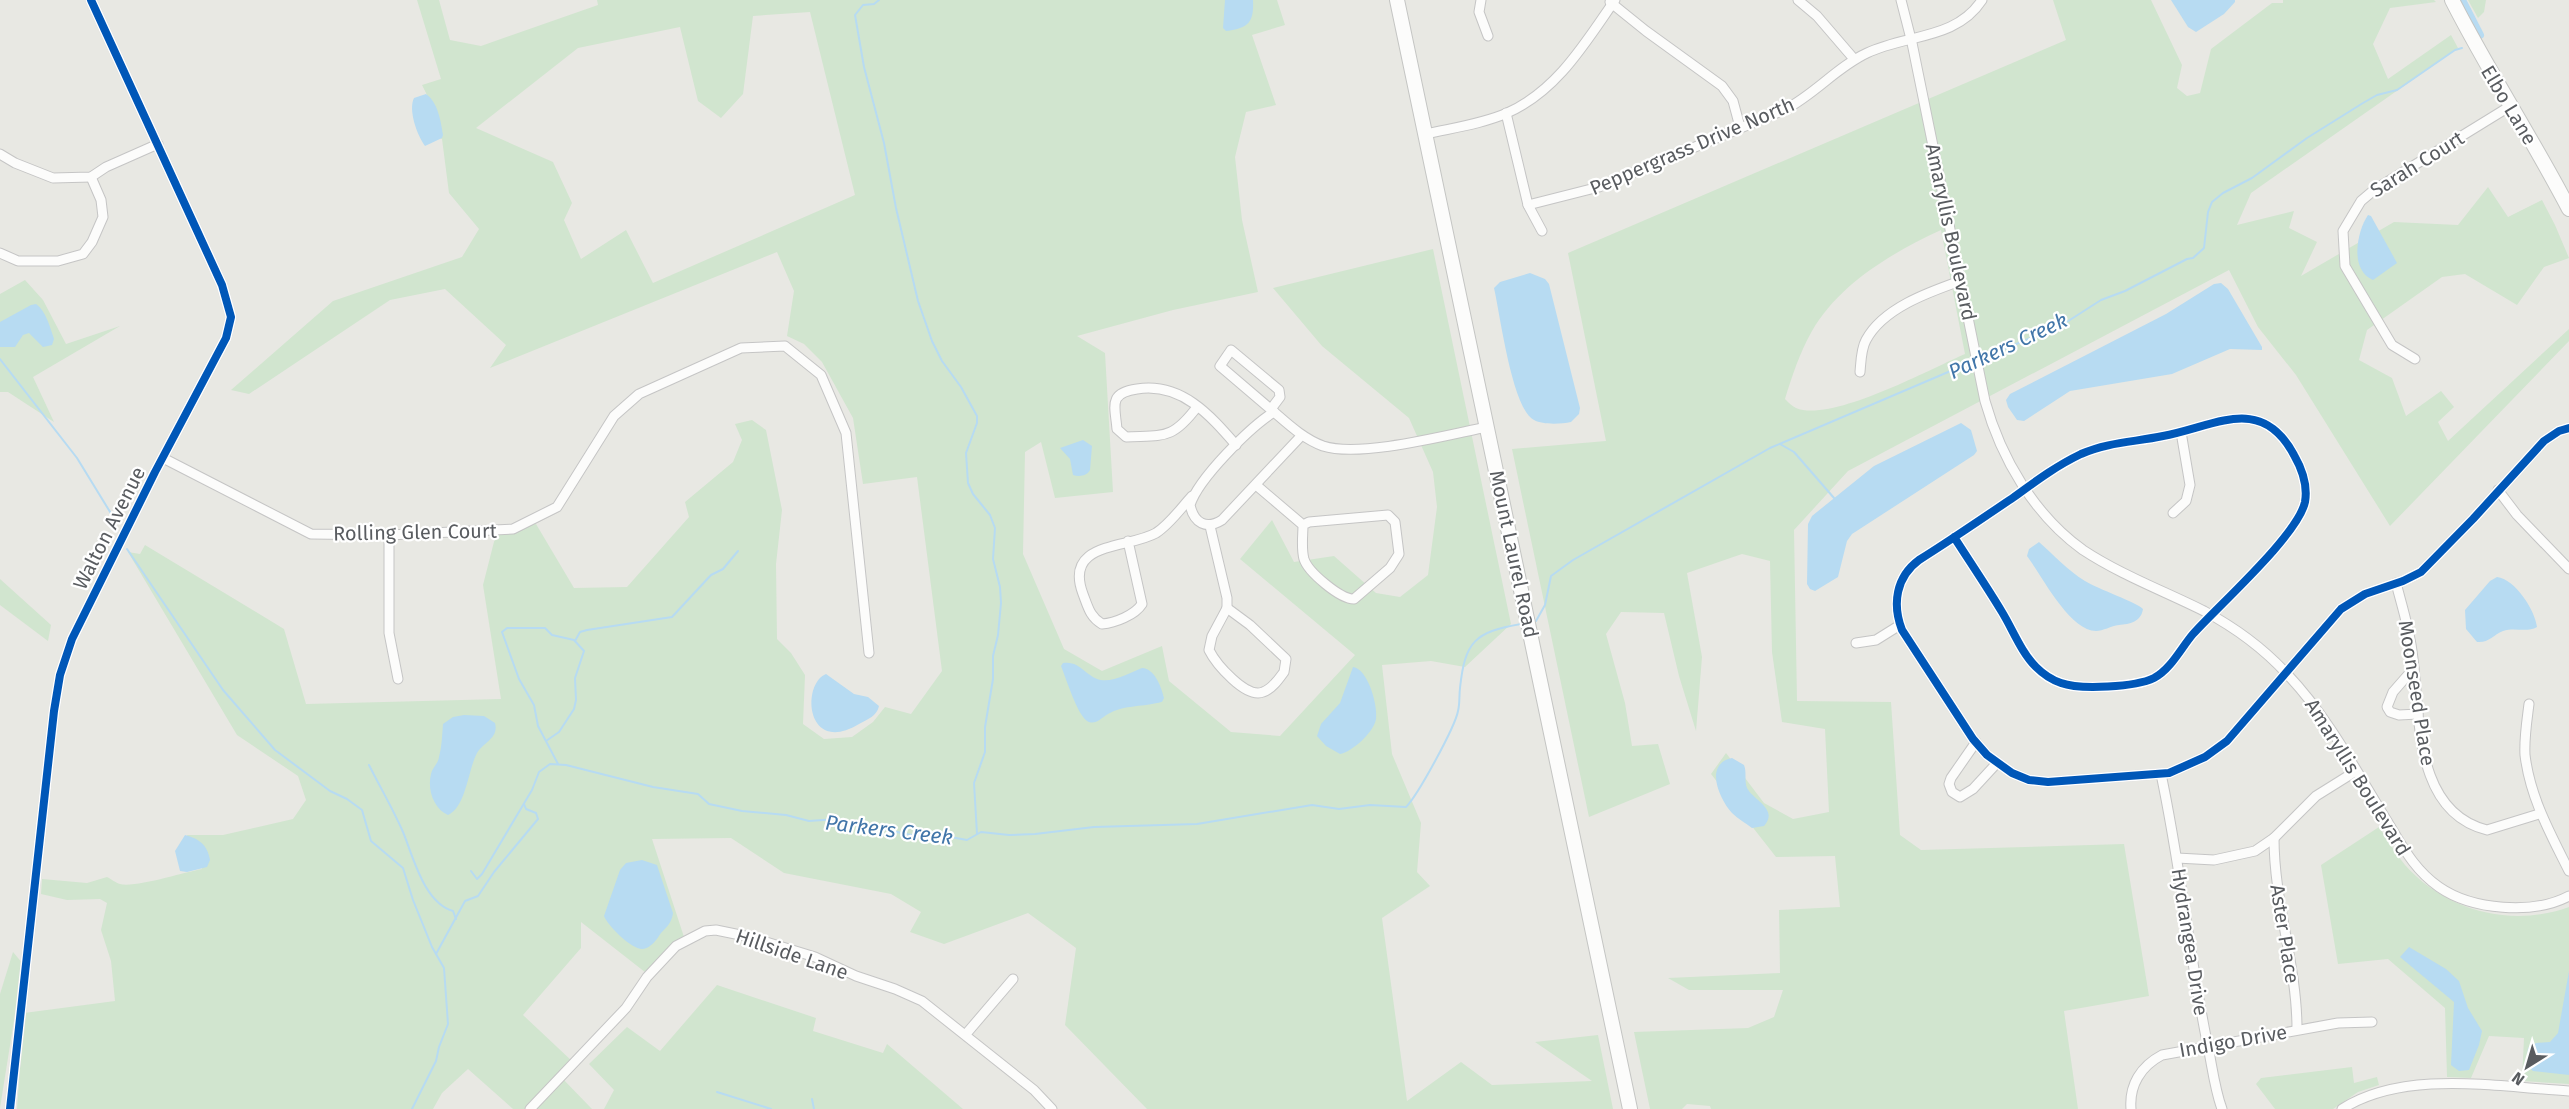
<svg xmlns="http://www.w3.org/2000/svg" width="2569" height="1109" font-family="'Fira Sans',sans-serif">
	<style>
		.green { fill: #d1e5cf; fill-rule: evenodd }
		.water { fill: #b7dbf2 }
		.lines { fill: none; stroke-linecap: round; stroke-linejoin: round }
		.stream { stroke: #b7dbf2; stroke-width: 2 }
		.canal { stroke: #b7dbf2; stroke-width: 8 }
		.street-casing { stroke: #c5c5c5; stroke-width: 11 }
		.secondary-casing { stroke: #c4c5c3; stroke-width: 16 }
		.street { stroke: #fcfcfb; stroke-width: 9 }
		.secondary { stroke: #fcfcfb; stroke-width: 14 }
		.cycleway-casing { stroke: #fff; stroke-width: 11 }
		.cycleway { stroke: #0057b8; stroke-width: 8 }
		.labels { text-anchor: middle; stroke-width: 4.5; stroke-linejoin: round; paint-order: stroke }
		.street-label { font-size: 20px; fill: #595c60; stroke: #fff }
		.water-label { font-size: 21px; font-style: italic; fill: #4276a9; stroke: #fff }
	</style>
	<rect width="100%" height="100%" fill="#e8e8e3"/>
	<g class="green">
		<path d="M417 0H439L450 40 481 46 598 5 597 0H1277L1285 25 1252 35 1276 105 1246 112 1235 157 1242 220 1258 292 1173 310 1077 336 1105 353 1113 492 1055 498 1041 442 1025 452 1023 554 1064 649 1102 671 1162 646 1169 681 1231 732 1280 736 1355 655 1240 559 1272 520 1294 562 1334 556 1376 593 1400 597 1428 575 1437 507 1433 472 1409 418 1322 346 1273 288 1433 249 1511 624 1465 667 1431 661 1382 665 1392 754 1421 823 1417 872 1430 886 1382 918 1407 1101 1461 1062 1492 1085 1592 1081 1535 1042 1598 1035 1613 1109H1147L1065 1025 1076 948 1028 913 944 944 910 932 921 912 891 894 784 873 731 838 652 839 684 937 650 976 581 922V948L523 1015 573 1062 560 1076 592 1109H538L533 1104 528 1109H513L468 1069 442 1093 433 1109H17L24 1013 115 1001 111 961 101 930 107 903 100 899 67 900 41 894 42 879 87 883 107 877C111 879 116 883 120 884 135 888 185 872 202 869L187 835H223L293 819 306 800 298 776 237 735 128 552 140 554 145 545 284 629 306 704 501 699 483 585 497 530 536 524 574 588 627 587 689 517 685 502 733 462 742 440 735 424 752 420 766 430 782 510 776 564 777 639 791 653 805 675 803 724 824 739 852 737 873 722 885 707 911 714 942 671 917 477 863 484 853 418 822 362 804 344 787 336 794 291 777 252 490 368 506 345 445 289 390 300 249 394 231 390 333 301 462 257 479 229 449 193 442 139 417 129 413 100 427 95 422 85 441 79ZM810 12 855 195 653 283 626 230 581 259 564 220 572 203 553 162 476 128 578 48 680 27 698 101 721 118 743 94 753 16Z"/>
		<path d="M2053 0H2151L2182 65 2177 88 2187 96 2200 93 2211 49 2272 3H2283V0H2434L2436 2 2390 8 2373 44 2388 79 2451 35 2458 48 2251 193 2237 225 2294 211 2289 228 2317 242 2301 276 2394 222 2458 225 2488 187 2508 217 2542 200 2555 225 2569 258 2544 267 2517 305 2465 274 2442 277 2367 330 2359 360 2392 378 2406 416 2441 391 2454 407 2438 422 2448 441 2569 329V341L2390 526 2296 375 2258 327 2229 270 1848 471 1794 530 1797 701 1891 702 1900 835 1921 850 2124 844 2149 996 2064 1011 2078 1109H1711L1710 1106 1687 1104 1682 1109H1650L1634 1032 1748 1028 1774 1017 1783 990H1689L1668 978 1780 973 1779 910 1840 907 1835 856 1776 857 1711 774 1726 753 1764 803 1793 819 1829 812 1825 729 1782 722 1772 652 1770 561 1742 554 1687 573 1702 657 1696 731 1679 676 1664 613 1621 612 1606 634 1625 703 1632 746 1658 744 1670 784 1589 817 1512 449 1606 441 1568 253 2066 40ZM1941 230 1965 354C1930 369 1831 423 1796 408 1792 406 1788 402 1785 399 1792 376 1800 352 1812 331 1839 284 1893 252 1941 230Z"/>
		<polygon points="2468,0 2486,0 2484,12 2478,18"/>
		<polygon points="25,280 43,300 66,344 120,326 33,377 54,422 8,392 0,392 0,294"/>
		<polygon points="0,579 51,625 48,641 0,605"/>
		<path d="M2379 827C2387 839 2395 853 2405 865 2446 911 2511 928 2569 907V1084L2522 1081 2524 1038 2489 1036 2471 1078 2447 1077 2445 1008 2388 959 2338 964 2321 865Z"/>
		<polygon points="13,952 23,964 0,1108 0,994"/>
		<polygon points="717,985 816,1018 813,1031 883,1053 887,1044 963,1109 604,1109 614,1090 589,1064 627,1027 660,1051"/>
		<polygon points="2352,1067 2354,1083 2377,1077 2379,1085 2358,1092 2333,1109 2275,1109 2256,1084 2261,1078"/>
	</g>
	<g class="water">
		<path d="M1225 0H1253C1254 22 1249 28 1226 31L1223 28Z"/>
		<polygon points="2171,0 2235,0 2235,2 2224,14 2196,32 2188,27"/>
		<path d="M426 94C438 102 441 122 443 135L442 138 425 146C417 135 408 110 414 98Z"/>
		<path d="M2368 215 2371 216 2397 263 2373 280C2349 270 2357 231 2368 215Z"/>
		<path d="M1530 273 1545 279 1549 284 1580 408 1579 414 1571 422C1561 424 1543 425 1534 420 1512 409 1500 314 1494 288L1500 282Z"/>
		<polygon points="2221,283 2228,289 2262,347 2262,350 2230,349 2172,374 2070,391 2024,421 2017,420 2008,407 2006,400 2010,394 2166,314 2214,284"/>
		<path d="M36 304C46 311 50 327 54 339L52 345 43 347 29 333 23 335 15 347H0V322L31 305Z"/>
		<polygon points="1961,423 1971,430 1977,451 1974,455 1852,534 1847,541 1838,577 1815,591 1810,589 1807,584 1808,524 1812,516 1874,466"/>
		<path d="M1083 440 1092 446 1090 470C1087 476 1079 477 1073 475L1070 459 1060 448Z"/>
		<path d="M2039 542C2054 555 2067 570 2085 581 2098 589 2136 602 2143 609 2141 622 2130 624 2119 625 2111 626 2103 631 2096 631 2069 630 2042 576 2027 556L2029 549Z"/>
		<path d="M2497 577C2515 579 2535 610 2537 627 2527 633 2515 627 2503 631 2493 635 2489 643 2477 642L2466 629 2465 610 2490 581Z"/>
		<path d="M1063 663C1080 660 1086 677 1101 680 1114 682 1130 673 1142 668 1155 669 1161 686 1164 698 1162 702 1163 702 1157 703 1140 707 1124 705 1108 714 1101 718 1095 726 1087 721 1077 714 1066 678 1061 666Z"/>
		<path d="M1353 667C1368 669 1378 705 1376 719 1374 732 1352 752 1340 754L1326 746 1317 736 1321 724 1340 703Z"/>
		<path d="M826 674 854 694 868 697 879 706C877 716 868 719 859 724 806 756 801 684 826 674Z"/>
		<path d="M464 715 484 716 495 723C499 738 484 742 477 753 468 770 466 807 448 815 434 809 427 790 431 774 432 768 438 764 439 757 442 746 442 735 443 724L453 717Z"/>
		<path d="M1732 758 1744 765C1747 772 1744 780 1747 788 1754 801 1779 809 1764 826L1752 828C1746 823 1738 819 1732 813 1720 800 1703 764 1732 758Z"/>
		<path d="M185 835C199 839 207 844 210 860L207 867 187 872 180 871 175 851Z"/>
		<path d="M642 860 657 865 673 913C672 922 667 927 661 933 657 939 651 948 643 949 632 950 608 926 604 916L620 870 626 863Z"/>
		<polygon points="2409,947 2446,969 2459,981 2468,1008 2482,1031 2479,1045 2469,1070 2459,1071 2451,1065 2454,1002 2400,957"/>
		<polygon points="2569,971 2569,1075 2533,1071 2526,1065 2528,1048 2536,1043 2550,1042 2558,1033"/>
	</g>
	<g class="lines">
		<g class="stream">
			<polyline points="879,0 874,4 863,5 855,15 864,67 884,143 896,208 918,301 932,341 942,361 961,387 977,416 977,423 966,453 968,483 973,494 990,515 995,528 993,559 1000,587 1001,603 998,635 993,656 993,679 985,727 985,752 974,783 977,834"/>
			<polyline points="0,359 77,458 115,520"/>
			<polyline points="1980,359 2062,325 2101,300 2125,291 2187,259 2193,258 2204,248 2208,212 2212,202 2223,193 2252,178 2307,138 2363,103 2377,95 2397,90 2455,50 2462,48"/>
			<polyline points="1780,444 1794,452 1834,498"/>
			<polyline points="127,549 223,690 275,750 330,791 347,799 362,810 371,841 403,868 413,900 432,947 444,968 448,1024 439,1047 436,1061 412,1109"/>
			<polyline points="1536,621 1545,605 1551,576 1573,560 1770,448 1974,361"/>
			<polyline points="575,641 580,632 587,630 672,617 711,575 723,569 738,551"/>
			<polyline points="546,741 559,732 574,709 576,700 575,678 584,651 574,640 552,635 545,628 507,628 502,632 519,679 534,705 538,726 558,764"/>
			<path d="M369 765C380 787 393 809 403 832 413 856 424 903 453 911L456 919"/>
			<path d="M471 871 477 879 482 874 532 790 539 772 550 764 566 765 653 787 698 794 709 804 742 811 786 815 809 821 837 819 925 838 945 836 967 840 981 832 1009 835 1035 834 1094 827 1197 824 1312 805 1339 809 1370 805 1406 807C1418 795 1455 727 1458 711 1460 703 1459 696 1460 688 1465 641 1475 632 1521 624"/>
			<polyline points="436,954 465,901 478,896 494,872 538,819 536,813 526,809 524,804"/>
			<polyline points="717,1092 771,1109"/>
			<polyline points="812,1099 814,1109"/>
		</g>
		<polyline class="canal" points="2462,0 2480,35"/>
		<g class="street-casing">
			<g id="street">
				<polyline points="1481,0 1479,12 1488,36"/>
				<polyline points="1798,0 1817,16 1854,59"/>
				<path d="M1901 0 1912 43 1985 401C2001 458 2034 515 2083 550 2121 575 2164 591 2204 611 2234 627 2264 649 2287 674 2327 716 2354 767 2384 816 2401 843 2412 868 2439 887 2472 910 2533 915 2569 896"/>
				<polyline points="1610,2 1646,31 1722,86 1733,101 1740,127"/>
				<polyline points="1506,113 1528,205 1542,231"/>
				<path d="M1426 134C1452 128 1482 124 1507 113 1557 91 1585 43 1615 0"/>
				<polyline points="0,154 15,163 53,178 91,177 106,167 158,144"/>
				<path d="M1528 205 1599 187 1786 109C1816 93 1837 67 1867 53 1906 34 1956 40 1982 0"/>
				<polyline points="0,253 18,261 58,261 83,254 92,242 103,217 101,200 91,177"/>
				<polyline points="2415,359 2392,345 2345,266 2343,231 2361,201 2374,190 2512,105"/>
				<path d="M1860 372C1861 361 1861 349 1866 340 1883 308 1929 292 1960 281"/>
				<path d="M1197 407C1172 440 1164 435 1126 437L1117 429C1115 406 1108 393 1137 389 1181 382 1210 415 1236 445"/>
				<polyline points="1271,409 1280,397 1279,390 1231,350 1220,366 1274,412"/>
				<path d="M1302 435 1222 520C1206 530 1194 523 1190 505 1198 479 1250 427 1274 412 1289 425 1304 439 1323 446 1360 458 1447 435 1487 427"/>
				<polyline points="163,458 311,534 389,535 513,529 557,507 614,416 639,394 741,348 785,346 821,375 846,433 869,653"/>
				<path d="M1256 485 1303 525C1303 536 1301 548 1304 559 1308 572 1340 599 1354 599L1390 568 1399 554 1395 522 1388 515 1309 522 1303 525"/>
				<polyline points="2498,490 2517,515 2569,569"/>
				<polyline points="2173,513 2186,501 2190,485 2181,432"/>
				<polyline points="1210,526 1227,598 1227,608"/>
				<polyline points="389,535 389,633 398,679"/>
				<path d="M1954 537C1970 562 1987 587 2002 612 2013 630 2021 652 2036 667 2043 674 2052 680 2061 683 2080 690 2136 687 2154 678 2171 669 2181 648 2193 634 2218 606 2298 535 2305 502 2308 485 2302 469 2294 455 2261 393 2214 427 2163 436 2135 442 2108 442 2081 454 2056 466 2036 481 2014 497 1983 518 1951 540 1919 560 1896 577 1892 604 1902 630L1973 739 1987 755 2012 773 2029 780 2048 782 2169 773 2205 757 2227 741 2341 609 2365 594 2403 581 2421 572 2473 519 2544 441 2559 431 2569 428"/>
				<path d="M1128 541 1142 604C1135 615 1115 623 1102 624 1090 617 1088 607 1083 594 1063 541 1128 549 1156 533 1170 524 1181 508 1192 496"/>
				<path d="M2396 583C2402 606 2409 628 2412 651 2421 710 2411 811 2487 830L2539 814"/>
				<path d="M1227 608 1250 625 1286 659 1284 672C1279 679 1272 689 1263 692 1246 699 1216 664 1209 650L1212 636Z"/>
				<polyline points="1856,643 1876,640 1900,625"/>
				<polyline points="2414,668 2393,692 2387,707 2390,712 2399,715 2418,714"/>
				<path d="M2529 704C2527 720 2524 738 2525 755 2530 797 2550 833 2569 871"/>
				<polyline points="1976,742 1951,778 1949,784 1952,792 1960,797 1973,789 1997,763"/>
				<path d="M2161 774C2180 863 2189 953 2207 1042 2212 1064 2214 1087 2222 1109"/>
				<path d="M2274 838C2274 903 2297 965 2297 1029"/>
				<polyline points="2177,858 2214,860 2255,851 2274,838 2316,796 2356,771"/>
				<polyline points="966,1034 1013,979"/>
				<polyline points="10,1109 54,711 60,675 72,639 155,472 226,338 231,317 222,285 91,0"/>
				<polyline points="530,1109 626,1008 647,977 676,946 705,931 716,930 750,937 815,957 856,976 895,989 922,1001 1034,1090 1052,1109"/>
				<path d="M2131 1109C2129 1085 2141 1066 2162 1055L2338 1023 2372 1022"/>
				<path d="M2342 1109C2405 1069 2498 1087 2569 1091"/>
			</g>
		</g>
		<g class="secondary-casing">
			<g id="secondary">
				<polyline points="1397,0 1630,1109"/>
				<path d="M2452 0C2488 71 2532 138 2569 209"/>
			</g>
		</g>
		<use href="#street" class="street"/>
		<use href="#secondary" class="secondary"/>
		<g class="cycleway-casing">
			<g id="cycleway">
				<path d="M1954 537C1970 562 1987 587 2002 612 2013 630 2021 652 2036 667 2043 674 2052 680 2061 683 2080 690 2136 687 2154 678 2171 669 2181 648 2193 634 2218 606 2298 535 2305 502 2308 485 2302 469 2294 455 2261 393 2214 427 2163 436 2135 442 2108 442 2081 454 2056 466 2036 481 2014 497 1983 518 1951 540 1919 560 1896 577 1892 604 1902 630L1973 739 1987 755 2012 773 2029 780 2048 782 2169 773 2205 757 2227 741 2341 609 2365 594 2403 581 2421 572 2473 519 2544 441 2559 431 2569 428"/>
				<polyline points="10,1109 54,711 60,675 72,639 155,472 226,338 231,317 222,285 91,0"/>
			</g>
		</g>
		<use href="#cycleway" class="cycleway"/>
	</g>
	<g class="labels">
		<g class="street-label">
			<text transform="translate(2509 105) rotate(59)" y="7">Elbo Lane</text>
			<text transform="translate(1692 146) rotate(-23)" y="7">Peppergrass Drive North</text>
			<text transform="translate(2417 164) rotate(-32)" y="7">Sarah Court</text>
			<text transform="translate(1951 232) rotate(78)" y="7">Amaryllis Boulevard</text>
			<text transform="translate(109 528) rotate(-63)" y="7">Walton Avenue</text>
			<text transform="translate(415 532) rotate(-1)" y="7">Rolling Glen Court</text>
			<text transform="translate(1514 554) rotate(78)" y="7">Mount Laurel Road</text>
			<text transform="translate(2417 693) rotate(81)" y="7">Moonseed Place</text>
			<text transform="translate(2358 777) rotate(58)" y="7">Amaryllis Boulevard</text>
			<text transform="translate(2285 934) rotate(81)" y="7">Aster Place</text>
			<text transform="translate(2190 942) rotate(81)" y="7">Hydrangea Drive</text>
			<text transform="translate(792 954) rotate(19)" y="7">Hillside Lane</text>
			<text transform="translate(2233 1041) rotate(-10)" y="7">Indigo Drive</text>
		</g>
		<g class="water-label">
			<text transform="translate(2008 346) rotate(-25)" y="7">Parkers Creek</text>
			<text transform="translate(889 830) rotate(7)" y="7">Parkers Creek</text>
		</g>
	</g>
	<g transform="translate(2527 1067) rotate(217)" stroke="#ffffff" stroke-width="4.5" paint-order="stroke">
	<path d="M0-4.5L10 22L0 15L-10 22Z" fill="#595c60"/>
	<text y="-9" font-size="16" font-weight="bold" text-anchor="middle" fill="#595c60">N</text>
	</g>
</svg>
